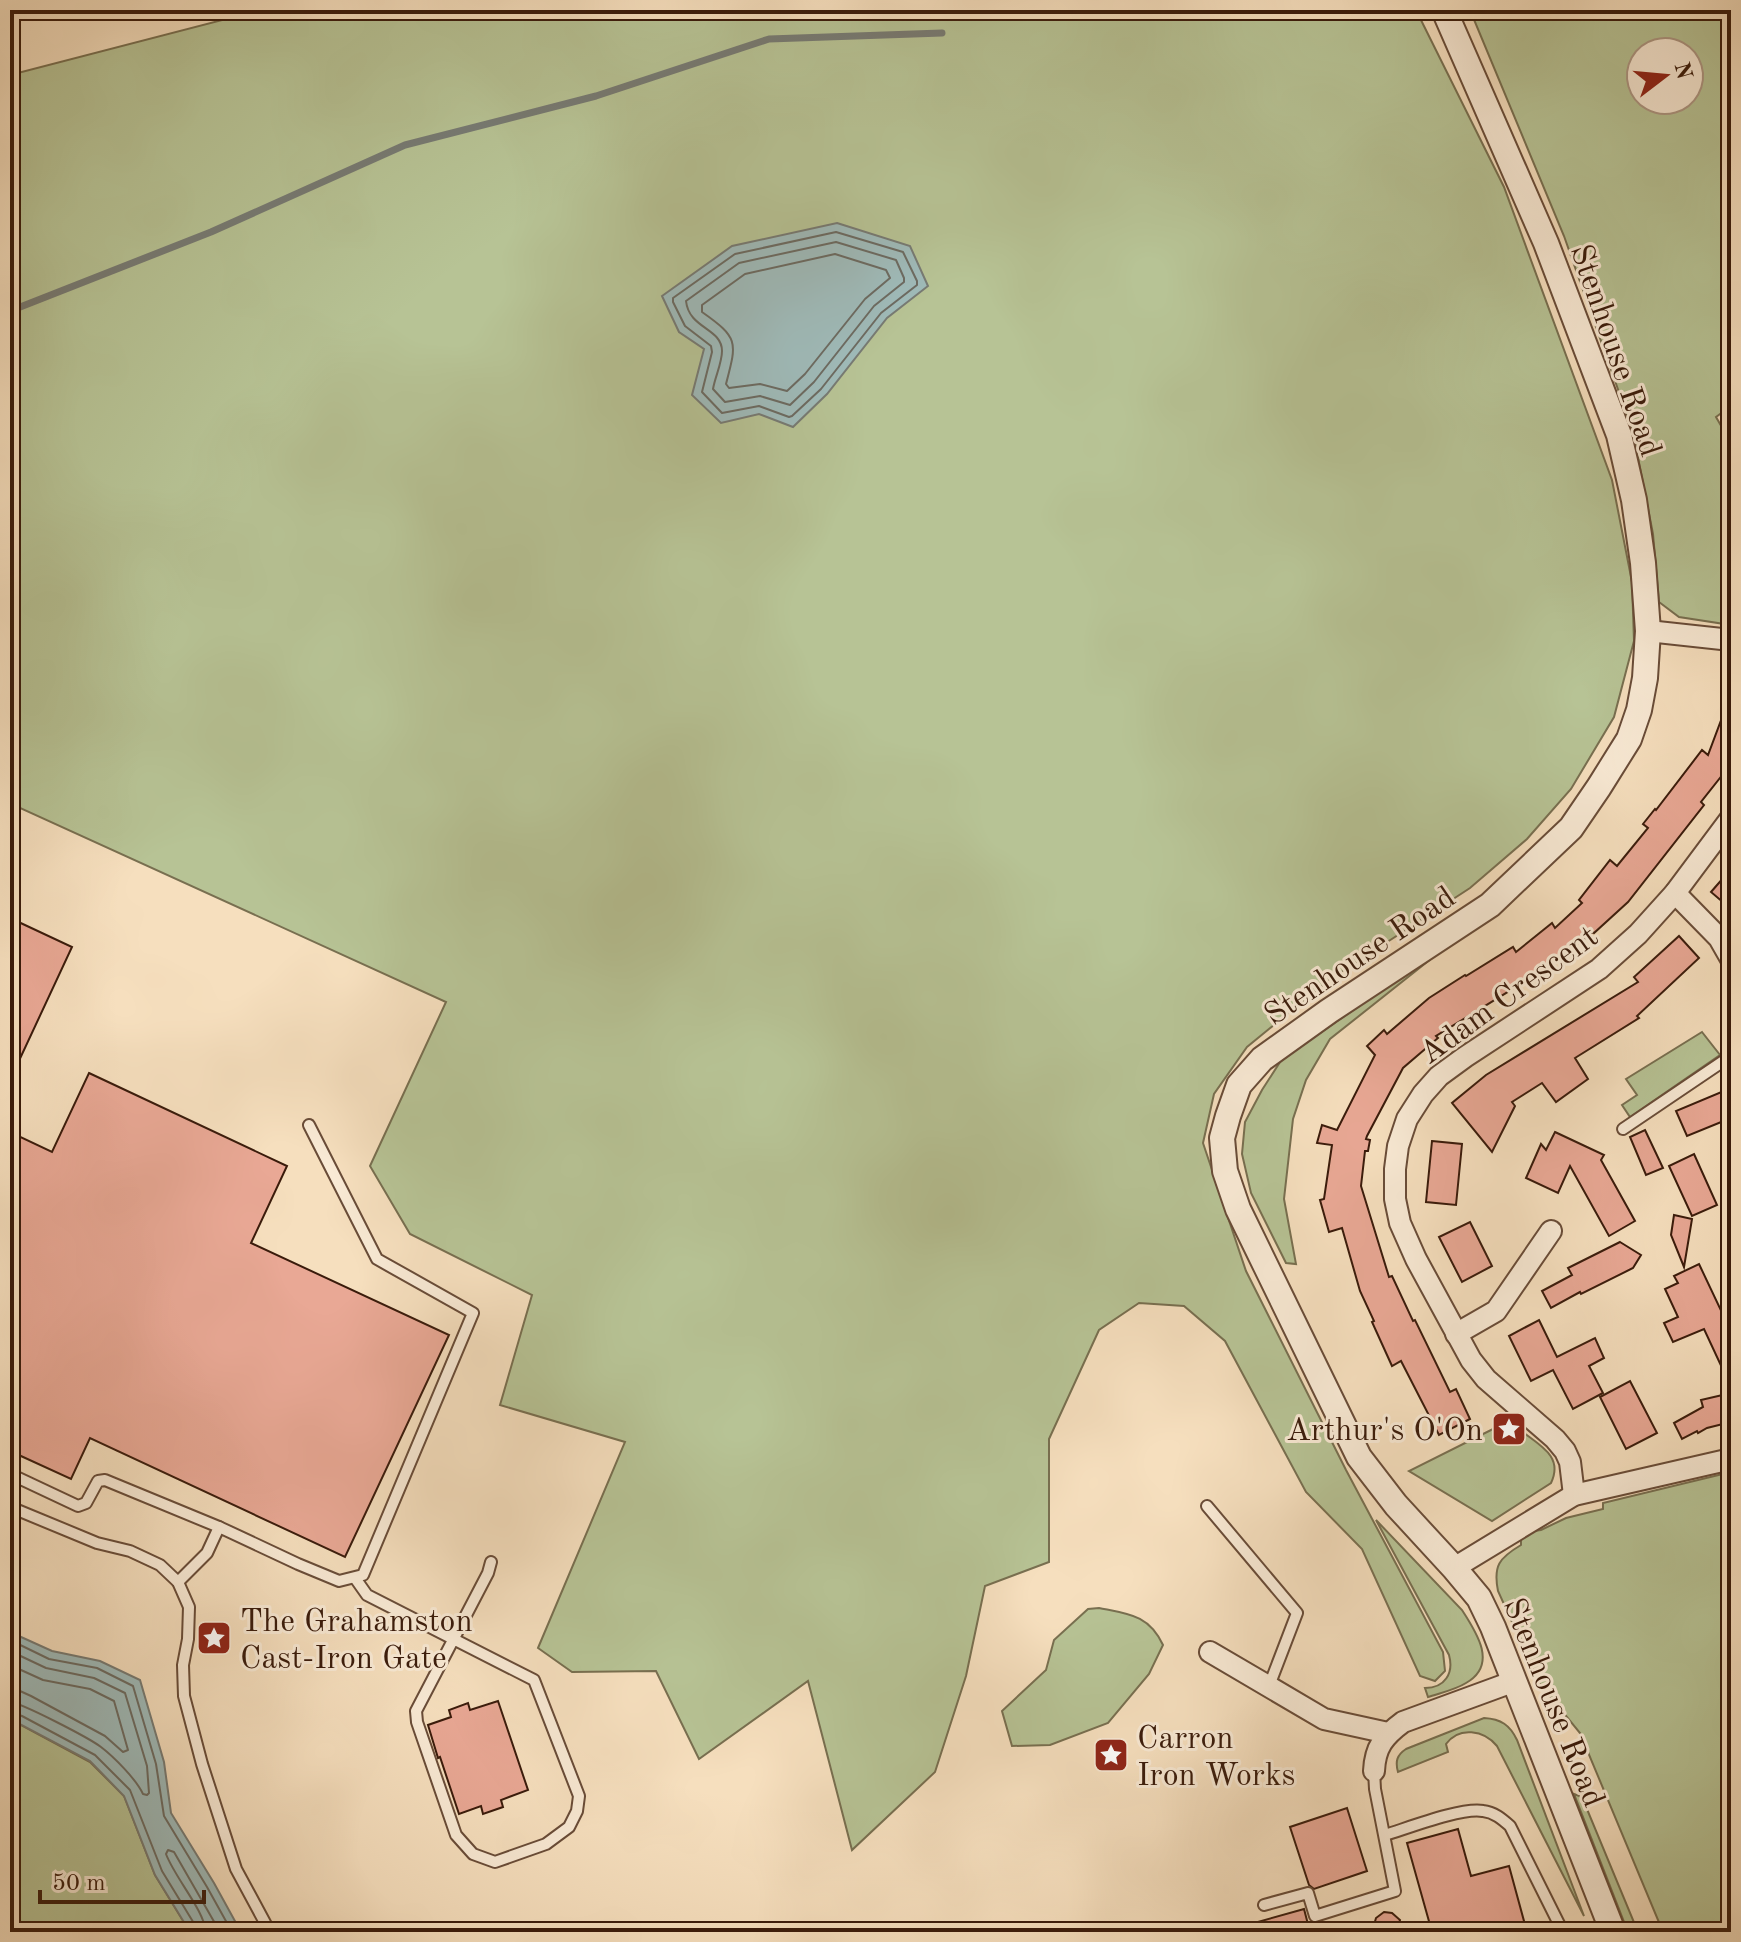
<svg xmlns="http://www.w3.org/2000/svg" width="1741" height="1942" font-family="'Old Standard TT',serif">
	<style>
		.green { fill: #b7c395; stroke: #786f50; stroke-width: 2; fill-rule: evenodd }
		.water { fill: #9fbbba; stroke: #777b74; stroke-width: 2 }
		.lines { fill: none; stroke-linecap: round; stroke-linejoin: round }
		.shore { stroke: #6c6b62; stroke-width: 2 }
		.stream { stroke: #777b74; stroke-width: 7 }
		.building { fill: #e9a895; stroke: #3a1b0b; stroke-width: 2 }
		.service-casing { stroke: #694c38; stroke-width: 14 }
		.minor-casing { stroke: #694c38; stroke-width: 24 }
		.tertiary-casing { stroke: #694c38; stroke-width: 28 }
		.service { stroke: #f9ead5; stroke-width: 10 }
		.minor { stroke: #f9ead5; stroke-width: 20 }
		.tertiary { stroke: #f9ead5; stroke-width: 24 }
		.labels { text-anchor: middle; stroke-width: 6; stroke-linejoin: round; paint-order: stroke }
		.street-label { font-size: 32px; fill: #3a1b0b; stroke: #f9ead5 }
		.poi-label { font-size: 32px; fill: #3a1b0b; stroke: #f9ead5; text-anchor: start }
	</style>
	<rect width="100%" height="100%" fill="#f6dfbe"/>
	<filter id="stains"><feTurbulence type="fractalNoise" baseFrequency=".0025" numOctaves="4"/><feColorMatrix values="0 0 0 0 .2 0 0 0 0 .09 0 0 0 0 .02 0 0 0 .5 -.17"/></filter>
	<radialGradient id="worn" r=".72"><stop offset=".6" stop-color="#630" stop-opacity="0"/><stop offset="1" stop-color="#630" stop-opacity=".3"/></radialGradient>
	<g class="green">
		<polygon points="261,10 1416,10 1504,187 1612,480 1632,582 1634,641 1614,717 1571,789 1527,839 1470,888 1329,980 1247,1047 1214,1094 1203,1143 1246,1271 1346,1470 1443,1652 1445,1671 1435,1681 1420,1676 1362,1549 1306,1492 1225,1341 1184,1306 1139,1303 1099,1330 1049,1439 1049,1562 985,1586 966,1676 935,1772 852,1850 808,1681 699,1759 656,1671 572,1672 538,1648 625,1442 500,1405 532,1295 410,1234 370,1166 446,1002 16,806 10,809 10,75"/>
		<path d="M1470 10H1731V406L1716 417 1731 443V564L1726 572 1731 606V625L1679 617 1659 602 1653 534 1633 432 1564 236ZM1641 52H1689V100H1641Z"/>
		<polygon points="1451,943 1330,1039 1306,1080 1293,1119 1284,1199 1296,1264 1286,1263 1251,1193 1242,1154 1245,1122 1262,1090 1282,1059"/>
		<polygon points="1702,1032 1720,1055 1630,1117 1622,1105 1637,1095 1626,1079"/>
		<path d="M1499 1426 1513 1437 1520 1430C1539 1445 1564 1456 1551 1483L1492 1521 1409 1471Z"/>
		<path d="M1731 1472V1932H1663L1580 1733 1540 1684 1498 1591C1493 1566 1499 1558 1521 1545V1537L1534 1531 1541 1530 1566 1518 1603 1509V1503Z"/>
		<path d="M1376 1520 1462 1610C1477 1633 1498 1665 1466 1683 1455 1690 1440 1693 1428 1697L1425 1688C1445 1688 1454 1673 1449 1655Z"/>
		<path d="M1099 1608C1129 1614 1149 1615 1163 1645L1149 1674 1108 1723 1050 1745 1012 1746 1002 1711 1046 1670 1054 1640 1088 1609Z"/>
		<path d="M1484 1718C1501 1719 1510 1725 1517 1740L1584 1916 1497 1746C1484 1730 1459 1726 1446 1744L1448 1752 1398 1772C1395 1761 1397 1755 1406 1749Z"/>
		<polygon points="10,1719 90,1762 124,1796 155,1875 190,1932 10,1932"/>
		<polygon points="1574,1794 1582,1797 1638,1932 1628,1932"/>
	</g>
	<g class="water">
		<polygon points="837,223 910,246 928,286 887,318 827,394 793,427 759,414 721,423 692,395 704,349 679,332 662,296 732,246"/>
		<polygon points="10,1632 52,1651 100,1661 140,1680 164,1762 171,1813 214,1883 241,1932 190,1932 155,1875 124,1796 90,1761 10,1719"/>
	</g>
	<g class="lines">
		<g class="shore">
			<polygon points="836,232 903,252 917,281 917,285 881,313 821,389 792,416 789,417 759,406 722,413 702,392 712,352 711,346 685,326 673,302 673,298 735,254"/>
			<path d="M836 242 896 260 904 278V282L874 306 814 382 790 405 760 396 725 402 713 389C715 377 722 363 722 351 722 328 689 329 686 301L739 263Z"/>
			<path d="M835 254 886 270 890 278 865 299 805 374 787 391 760 384 729 388 726 384C737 342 739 338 702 312V305L745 274Z"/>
			<polyline points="10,1640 49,1659 97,1668 133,1686 156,1764 164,1816 207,1887 232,1932"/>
			<path d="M10 1651 46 1668 94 1678 125 1693 147 1766 149 1793 147 1795 143 1794C136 1779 114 1757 101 1747 89 1738 22 1703 10 1702"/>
			<polyline points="10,1665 43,1680 90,1689 114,1701 128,1750 123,1752 105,1736 31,1696 20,1691 10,1690"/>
			<polyline points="10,1712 22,1716 95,1755 130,1790 162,1871 195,1925 196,1932"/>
			<path d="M206 1932C204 1910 175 1878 166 1854L168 1850 174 1852 220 1932"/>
		</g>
		<polyline class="stream" points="10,311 211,232 405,145 596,96 769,39 942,33"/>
	</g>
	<g class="building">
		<polygon points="1729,699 1731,699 1731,764 1701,802 1704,805 1628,902 1594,933 1593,932 1550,966 1436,1036 1438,1038 1403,1068 1367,1136 1366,1139 1370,1140 1368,1151 1365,1151 1361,1186 1389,1277 1392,1276 1413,1321 1415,1320 1450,1392 1456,1389 1470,1419 1439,1435 1401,1361 1392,1366 1372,1322 1374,1321 1360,1291 1342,1228 1329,1232 1320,1200 1324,1199 1332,1145 1317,1143 1322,1125 1337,1130 1375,1055 1367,1046 1384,1030 1387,1034 1429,998 1465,975 1466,976 1513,947 1516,952 1552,923 1555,928 1582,903 1579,900 1610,860 1617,866 1648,828 1643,824 1655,809 1656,810 1702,750 1708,755"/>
		<polygon points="1731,869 1731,909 1711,892"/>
		<polygon points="10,918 72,947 10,1080"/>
		<polygon points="1679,936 1699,958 1637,1016 1639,1018 1575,1058 1588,1079 1556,1102 1542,1083 1512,1102 1515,1106 1492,1152 1452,1103 1486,1075 1638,982 1634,977"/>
		<polygon points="89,1073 287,1166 251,1243 449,1335 345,1557 90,1438 71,1479 10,1451 10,1132 52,1152"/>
		<polygon points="1731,1088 1731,1118 1687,1136 1676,1111"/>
		<polygon points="1645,1130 1663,1168 1646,1175 1630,1137"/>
		<polygon points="1555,1132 1604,1155 1601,1160 1635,1221 1609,1236 1570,1166 1558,1193 1526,1178 1541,1144 1546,1150"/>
		<polygon points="1432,1141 1462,1144 1456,1205 1426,1202"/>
		<polygon points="1694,1154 1717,1205 1692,1216 1669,1166"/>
		<polygon points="1674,1215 1692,1219 1684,1267 1671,1235"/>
		<polygon points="1470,1222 1492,1266 1462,1282 1439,1237"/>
		<polygon points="1620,1242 1641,1255 1633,1268 1581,1294 1580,1292 1551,1308 1542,1291 1572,1275 1568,1268"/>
		<polygon points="1699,1264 1725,1319 1731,1316 1731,1387 1704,1329 1673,1342 1664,1323 1678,1317 1665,1289 1678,1283 1674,1276"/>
		<polygon points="1539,1320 1557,1357 1595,1338 1604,1358 1589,1366 1603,1393 1573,1409 1553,1370 1531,1381 1509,1336"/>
		<polygon points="1630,1381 1657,1433 1626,1449 1600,1397"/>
		<polygon points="1731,1393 1731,1422 1707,1428 1698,1433 1697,1431 1682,1439 1674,1423 1703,1407 1701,1400"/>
		<polygon points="498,1701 528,1790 501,1800 503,1807 483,1814 481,1806 459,1814 440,1757 438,1758 428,1725 451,1717 449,1710 468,1703 470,1710"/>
		<polygon points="1347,1808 1367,1871 1314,1889 1309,1885 1290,1827"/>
		<polygon points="1458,1829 1471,1876 1509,1866 1527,1932 1432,1932 1407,1843"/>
		<polygon points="1304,1909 1310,1932 1241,1932 1240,1927"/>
		<polygon points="1384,1912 1392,1913 1400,1920 1396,1932 1372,1932 1376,1918"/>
	</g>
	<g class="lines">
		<g class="service-casing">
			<g id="service">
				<polyline points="1623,1129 1731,1056"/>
				<polyline points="10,1474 78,1506 86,1503 98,1481 105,1480 219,1527"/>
				<polyline points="1207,1506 1297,1613 1269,1686"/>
				<polyline points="10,1507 97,1543 130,1551 160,1565 178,1582 189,1607 188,1639 183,1665 184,1696 202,1764 236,1869 270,1932"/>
				<polyline points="355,1578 367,1595 534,1680 579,1796 577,1811 569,1827 546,1844 495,1862 473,1854 456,1835 417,1722 416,1711 488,1573 491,1562"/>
				<polyline points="178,1582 207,1553 219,1527 298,1564 339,1581 363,1575 473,1313 377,1259 309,1125"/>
				<path d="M1385 1835C1408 1828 1462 1807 1483 1811 1494 1812 1502 1819 1510 1826L1563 1932"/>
				<polyline points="1264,1905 1308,1893 1315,1916 1395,1891 1375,1789 1374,1771"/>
			</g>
		</g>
		<g class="minor-casing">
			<g id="minor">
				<polyline points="1648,631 1731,640"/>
				<polyline points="1675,893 1719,938 1731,959"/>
				<polyline points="1456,1334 1496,1311 1551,1231"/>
				<polyline points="1574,1495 1570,1462 1565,1451 1555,1439 1486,1379 1471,1360 1416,1259 1400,1223 1395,1199 1395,1169 1398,1146 1407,1119 1423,1094 1439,1076 1465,1057 1599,969 1638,934 1675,893 1731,818"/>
				<polyline points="1454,1568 1574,1495 1731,1459"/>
				<polyline points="1210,1652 1324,1719 1388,1733"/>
				<path d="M1374 1771C1375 1747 1384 1736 1403 1722L1515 1681"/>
			</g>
		</g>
		<g class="tertiary-casing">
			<polyline id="tertiary" points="1444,10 1546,243 1619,435 1634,500 1643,563 1648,631 1645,678 1639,710 1629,739 1599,787 1571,828 1490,905 1329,1011 1262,1059 1239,1085 1228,1116 1222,1138 1225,1171 1238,1209 1359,1457 1396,1505 1454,1568 1479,1598 1493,1627 1613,1932"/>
		</g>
		<use href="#service" class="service"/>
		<use href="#minor" class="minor"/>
		<use href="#tertiary" class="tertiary"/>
	</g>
	<defs>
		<g id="sight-square" transform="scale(1.8)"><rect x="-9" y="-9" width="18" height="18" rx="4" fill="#8f2418" stroke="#f9ead5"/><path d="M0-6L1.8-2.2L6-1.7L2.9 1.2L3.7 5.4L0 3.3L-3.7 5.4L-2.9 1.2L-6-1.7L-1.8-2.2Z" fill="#fff"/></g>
	</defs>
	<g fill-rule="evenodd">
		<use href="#sight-square" x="1509" y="1429"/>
		<use href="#sight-square" x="214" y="1638"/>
		<use href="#sight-square" x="1111" y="1755"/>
	</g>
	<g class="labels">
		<g class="street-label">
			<text transform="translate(1617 350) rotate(71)" y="11">Stenhouse Road</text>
			<text transform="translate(1359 955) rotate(-34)" y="11">Stenhouse Road</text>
			<text transform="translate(1508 994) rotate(-36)" y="11">Adam Crescent</text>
			<text transform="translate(1555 1702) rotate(68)" y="11">Stenhouse Road</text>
		</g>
		<g class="poi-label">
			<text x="1483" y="1440" text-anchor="end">Arthur's O'On</text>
			<text x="240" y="1631">The Grahamston<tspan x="240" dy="37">Cast-Iron Gate</tspan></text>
			<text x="1137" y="1748">Carron<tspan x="1137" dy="37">Iron Works</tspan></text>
		</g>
	</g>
	<rect width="1741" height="1942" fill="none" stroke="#f6dfbe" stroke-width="40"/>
	<rect x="12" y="12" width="1717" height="1918" fill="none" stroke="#3a1b0b" stroke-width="4"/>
	<rect x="20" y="20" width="1701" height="1902" fill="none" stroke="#3a1b0b" stroke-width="2"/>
	<g transform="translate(1665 76) rotate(74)"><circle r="38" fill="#f9ead5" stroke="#ad9784" stroke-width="2"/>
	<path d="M0-6L14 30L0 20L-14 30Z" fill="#8f2418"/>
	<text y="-12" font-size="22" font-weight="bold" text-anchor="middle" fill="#3a1b0b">N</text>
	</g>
	<path d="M40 1890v12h164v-12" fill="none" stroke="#3a1b0b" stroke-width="4"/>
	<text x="52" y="1890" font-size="24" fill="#3a1b0b" stroke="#f9ead5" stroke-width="6" paint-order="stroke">50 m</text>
	<rect width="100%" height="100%" filter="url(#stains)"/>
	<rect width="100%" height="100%" fill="url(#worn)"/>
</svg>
